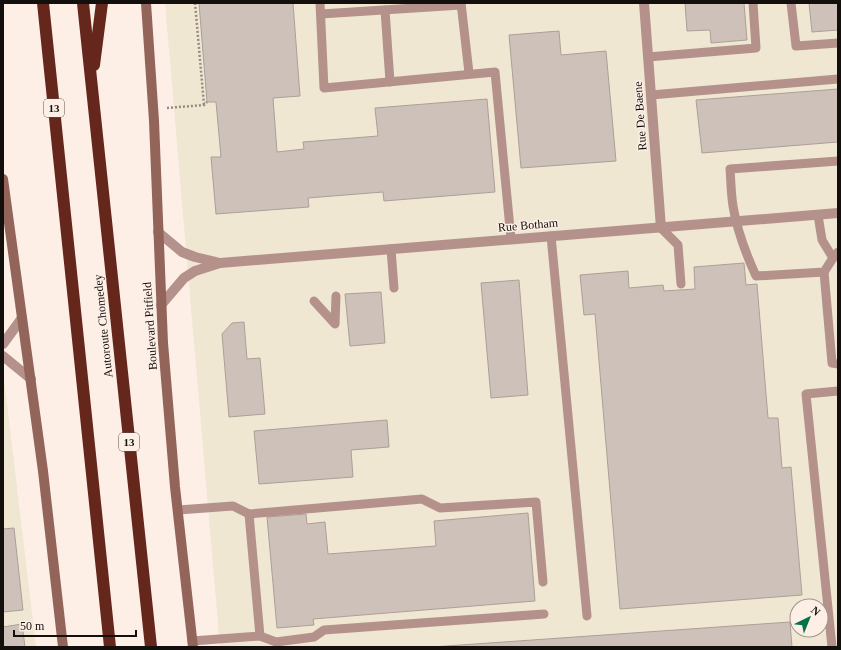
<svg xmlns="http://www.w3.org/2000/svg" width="841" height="650" font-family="'Times New Roman',serif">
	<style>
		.industrial { fill: #f0e7d2; fill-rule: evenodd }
		.building { fill: #cec1b9; stroke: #ad9f98 }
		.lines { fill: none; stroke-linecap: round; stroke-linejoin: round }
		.path { stroke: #958b85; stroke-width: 2.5; stroke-dasharray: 2 2; stroke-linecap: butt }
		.service { stroke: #b4928b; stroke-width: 9 }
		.minor { stroke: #b4928b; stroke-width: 10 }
		.secondary { stroke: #93655a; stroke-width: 10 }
		.motorway { stroke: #65271b; stroke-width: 12 }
		.labels { text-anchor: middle; stroke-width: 3; stroke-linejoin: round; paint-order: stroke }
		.shield { fill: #fdeee6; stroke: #59524d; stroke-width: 1 }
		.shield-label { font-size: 11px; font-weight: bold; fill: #130f0c }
		.street-label { font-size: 12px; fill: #130f0c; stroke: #fdeee6 }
	</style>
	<rect width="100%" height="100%" fill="#fdeee6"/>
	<g class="industrial">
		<path d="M165 3H838V647H220ZM797 606H821V630H797Z"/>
		<polygon points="3,371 36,647 3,647"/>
	</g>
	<g class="building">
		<polygon points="199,3 293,3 300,96 273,98 277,152 304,149 303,142 378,136 375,108 487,99 495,192 384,201 383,192 308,198 309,207 216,214 211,157 221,157 216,102 207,102"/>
		<polygon points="685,3 744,3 747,40 711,43 710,30 687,31"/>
		<polygon points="809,3 838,3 838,30 812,32"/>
		<polygon points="559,31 561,55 606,51 616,161 521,168 509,35"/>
		<polygon points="838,89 838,142 702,153 696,100"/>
		<polygon points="744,263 746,285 757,284 768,418 778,418 782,468 791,467 802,595 620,609 595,314 584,315 580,275 628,271 629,288 663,285 664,291 695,289 694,267"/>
		<polygon points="519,280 528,395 491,398 481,283"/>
		<polygon points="381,292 385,343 350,346 345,294"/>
		<polygon points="244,322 247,359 260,358 265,414 229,417 222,334 232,323"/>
		<polygon points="387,420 389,447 351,450 353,477 259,484 254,431"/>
		<polygon points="528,513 535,601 313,619 314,625 277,628 267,517 306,514 307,524 325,522 328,554 436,546 434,521"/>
		<polygon points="14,528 23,610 3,612 3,529"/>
		<polygon points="790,622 792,647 432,647"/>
		<polygon points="22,624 25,647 3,647 3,627"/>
	</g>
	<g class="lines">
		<g class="path">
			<polyline points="195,3 204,105"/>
			<polyline points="167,108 204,105 207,102"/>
		</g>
		<g class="service">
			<polyline points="320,3 324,88 495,72 511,239"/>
			<polyline points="461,3 469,73"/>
			<polyline points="791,3 796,46 838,43"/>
			<polyline points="385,10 390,82"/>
			<polyline points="321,14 461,5"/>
			<polyline points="648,57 756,48 753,3"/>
			<polyline points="651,95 838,79"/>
			<polyline points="818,215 822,240 833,258 838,252"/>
			<polyline points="661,228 678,245 681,284"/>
			<polyline points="551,236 587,616"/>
			<polyline points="391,249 394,288"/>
			<path d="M833 258 824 272 756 276C746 254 737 231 733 206 731 194 731 181 730 169L838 161"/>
			<polyline points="824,272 832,363 838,364"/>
			<polyline points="314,301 335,324 336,296"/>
			<polyline points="178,510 233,506 249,514 422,499 440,508 536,502 543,582"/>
			<polyline points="249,514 260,636"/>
			<polyline points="192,641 260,636 276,642 314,637 324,630 544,614"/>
			<polyline points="832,647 806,394 838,391"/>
		</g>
		<g class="minor">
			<polyline points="644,3 661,228"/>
			<polyline points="158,232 182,252 195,257 220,263"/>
			<polyline points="161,305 184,278 195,271 220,263 838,213"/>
			<polyline points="3,344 22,318"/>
			<polyline points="3,356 31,379"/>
		</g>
		<g class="secondary">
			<polyline points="146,3 154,121 163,343 175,487 193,647"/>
			<polyline points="3,179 43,471 63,647"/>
		</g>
		<g class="motorway">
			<polyline points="43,3 110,647"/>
			<polyline points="83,3 151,647"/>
			<polyline points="94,65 102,3"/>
		</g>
	</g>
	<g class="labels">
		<g class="shield">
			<rect x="44" y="99" width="20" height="18" rx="3"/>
			<rect x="119" y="433" width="20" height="18" rx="3"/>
		</g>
		<g class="shield-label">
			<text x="54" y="112">13</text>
			<text x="129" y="446">13</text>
		</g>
		<g class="street-label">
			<text transform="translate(640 116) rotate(-94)" y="4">Rue De Baene</text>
			<text transform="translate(528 225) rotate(-5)" y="4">Rue Botham</text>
			<text transform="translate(103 326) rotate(-96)" y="4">Autoroute Chomedey</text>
			<text transform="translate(150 326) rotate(-94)" y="4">Boulevard Pitfield</text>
		</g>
	</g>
	<rect width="841" height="650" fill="none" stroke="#130f0c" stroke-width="8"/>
	<g transform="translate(809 618) rotate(43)"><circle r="19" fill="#fdeee6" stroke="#9f958f"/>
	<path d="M0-3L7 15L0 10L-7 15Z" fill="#047149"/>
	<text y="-6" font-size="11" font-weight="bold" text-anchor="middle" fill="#130f0c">N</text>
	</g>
	<path d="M14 630v6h122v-6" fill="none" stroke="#130f0c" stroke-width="2"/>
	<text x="20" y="630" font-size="12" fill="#130f0c" stroke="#fdeee6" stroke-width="3" paint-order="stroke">50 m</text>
</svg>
